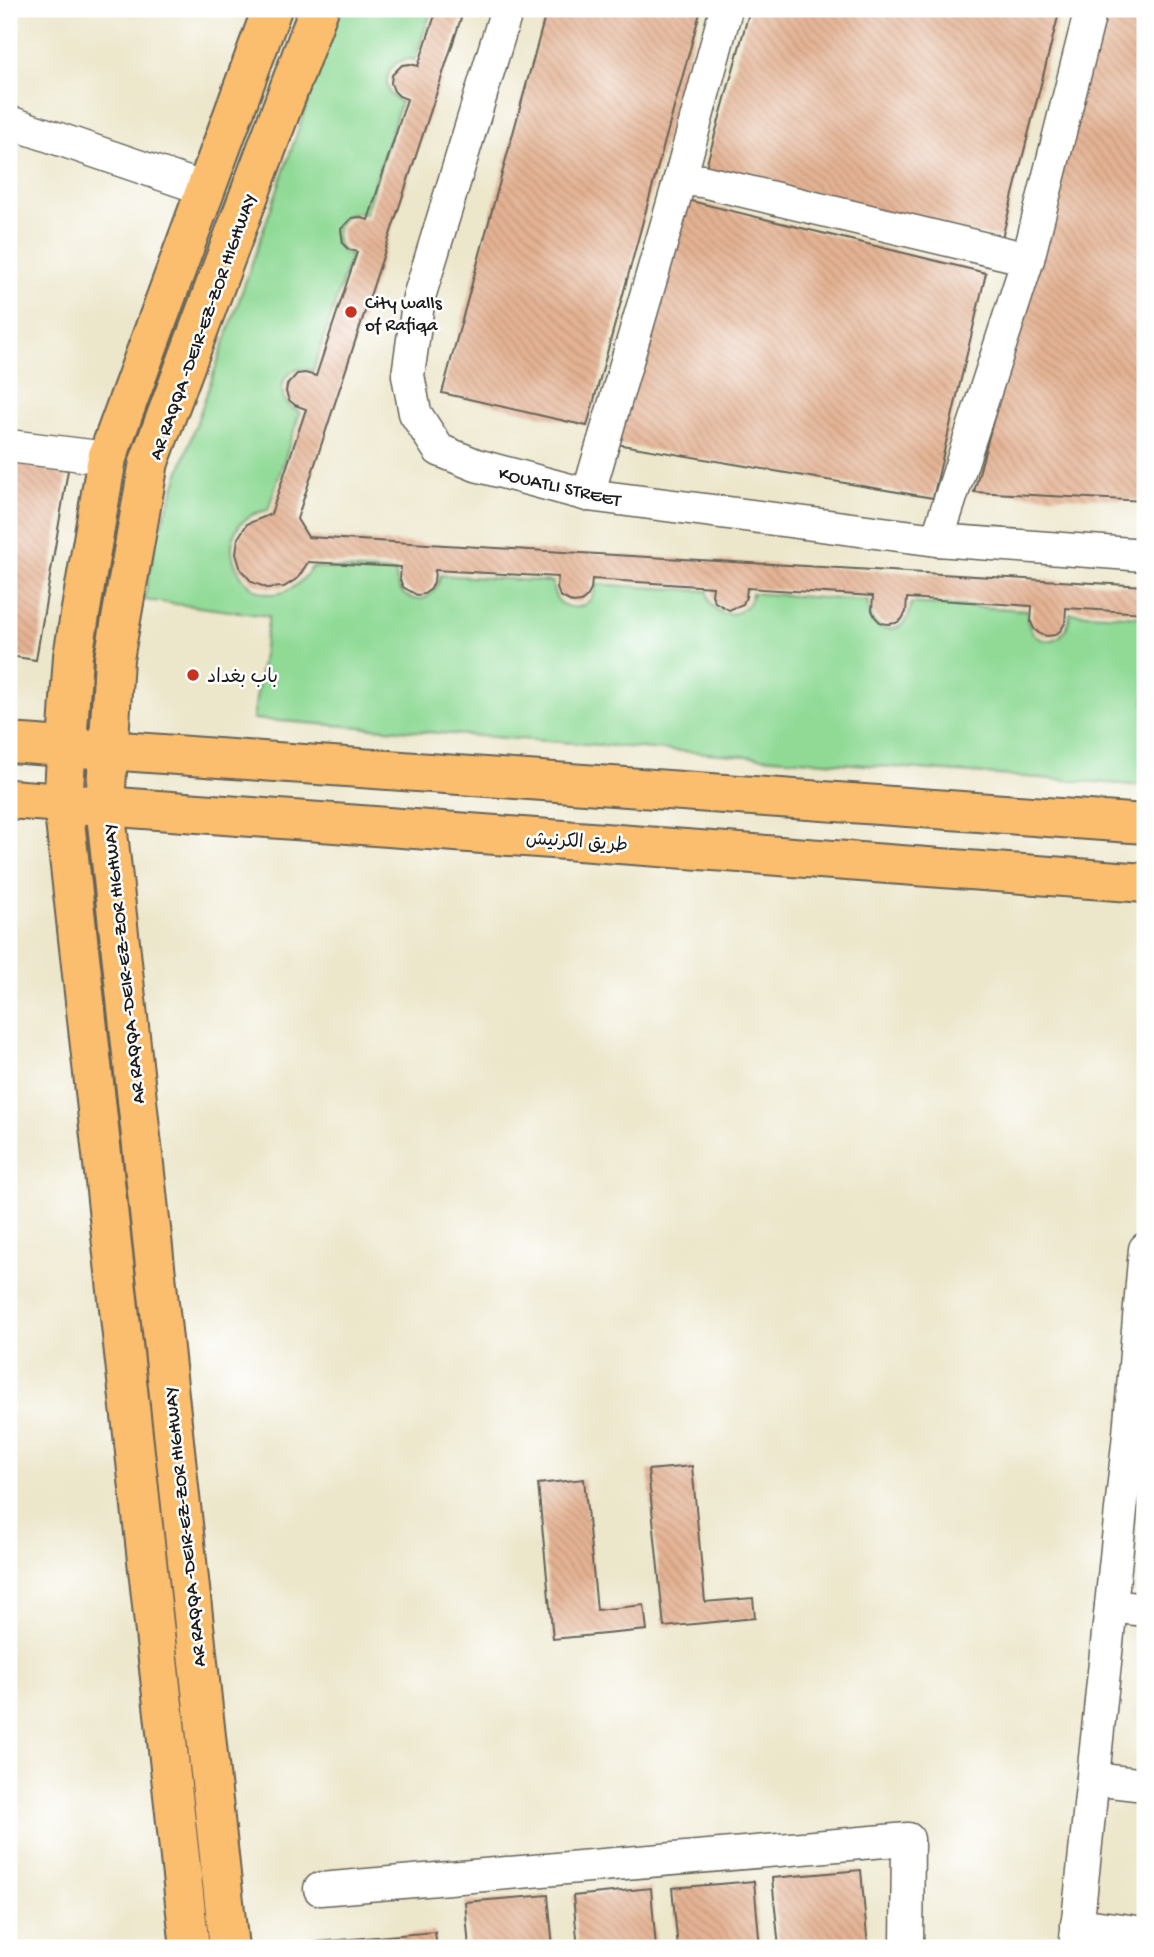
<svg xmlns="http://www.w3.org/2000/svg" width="1154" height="1957" font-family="'Gochi Hand','Playpen Sans Arabic',sans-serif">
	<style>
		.green { fill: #90da96; stroke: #567b59; stroke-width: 2 }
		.building { fill: url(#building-back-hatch) }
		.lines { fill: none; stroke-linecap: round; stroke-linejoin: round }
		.minor-casing { stroke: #656359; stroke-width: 35 }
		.major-casing { stroke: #656359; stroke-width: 42 }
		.minor { stroke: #fff; stroke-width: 32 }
		.major { stroke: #fbbd6e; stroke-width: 38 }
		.poi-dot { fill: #c8321e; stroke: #fff; stroke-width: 2.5 }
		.labels { text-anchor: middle; stroke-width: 5; stroke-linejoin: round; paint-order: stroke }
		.poi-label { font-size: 19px; fill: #1c1c1c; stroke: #fff; text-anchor: start }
		.street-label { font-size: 19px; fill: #1c1c1c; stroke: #fff }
	</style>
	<defs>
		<pattern id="building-back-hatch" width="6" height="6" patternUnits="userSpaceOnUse" patternTransform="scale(1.75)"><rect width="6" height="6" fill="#e4b293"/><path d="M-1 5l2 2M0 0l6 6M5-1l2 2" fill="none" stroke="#c3987e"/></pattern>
	</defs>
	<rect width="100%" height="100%" fill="#fff"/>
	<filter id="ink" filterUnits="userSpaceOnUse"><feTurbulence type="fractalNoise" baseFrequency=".0143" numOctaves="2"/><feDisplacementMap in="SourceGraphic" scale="14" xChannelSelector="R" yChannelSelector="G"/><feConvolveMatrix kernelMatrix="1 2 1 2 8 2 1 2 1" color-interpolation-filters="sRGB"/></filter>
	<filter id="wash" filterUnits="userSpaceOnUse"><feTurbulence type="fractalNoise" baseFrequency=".00686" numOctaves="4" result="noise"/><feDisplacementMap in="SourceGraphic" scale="28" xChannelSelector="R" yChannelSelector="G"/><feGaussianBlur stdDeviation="1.57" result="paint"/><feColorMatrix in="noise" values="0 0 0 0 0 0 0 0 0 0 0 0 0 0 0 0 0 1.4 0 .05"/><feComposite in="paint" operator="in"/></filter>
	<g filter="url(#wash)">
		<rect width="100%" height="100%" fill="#ece6ca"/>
		<path class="green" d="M340 9H432L415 60C388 54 375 91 401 102L365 214C337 205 324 246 351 255L313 371C282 360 269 400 300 412L268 510C188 525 259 647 312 567L396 572C394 606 437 609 440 575L553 582C551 614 593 617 596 584L708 591C707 619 747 623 752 593L868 601C866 637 910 639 911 603L1027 610C1025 649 1068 651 1070 613L1145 617V786L253 719 269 616 144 600 156 540Z"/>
		<g id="blocks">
			<g class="building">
				<polygon points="437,9 464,9 297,519 308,537 1145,586 1145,613 1066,608 1065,623 1061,630 1055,635 1047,636 1040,634 1034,629 1031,622 1032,606 907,598 906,612 902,619 896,623 888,624 881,623 875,617 872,610 873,596 747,588 746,597 743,604 729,610 715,602 712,595 713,587 592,579 591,590 587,597 581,602 573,603 560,596 557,588 558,577 435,570 434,582 431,589 424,594 417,595 403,587 400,580 401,567 308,562 298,578 284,587 267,588 252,582 241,570 236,554 238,538 247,524 271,514 306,409 295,405 289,400 286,392 287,385 297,374 305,373 316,376 357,252 348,249 343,244 341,229 352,218 359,217 368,220 407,99 399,96 394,91 391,83 392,75 402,65 410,64 418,66"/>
				<polygon points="547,9 701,9 587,426 442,393"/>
				<polygon points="750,9 1060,9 1002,238 702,181"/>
				<polygon points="1104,9 1145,9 1145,501 974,492"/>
				<polygon points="687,200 986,273 933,498 610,443"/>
				<polygon points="9,459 68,470 36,660 9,656"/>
				<polygon points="692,1466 705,1602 753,1598 755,1618 664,1627 648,1470"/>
				<polygon points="584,1479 597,1610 644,1605 647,1630 553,1639 538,1484"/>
				<polygon points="861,1870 868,1948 779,1948 772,1878"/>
				<polygon points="754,1881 760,1948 678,1948 672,1888"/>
				<polygon points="651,1888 656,1948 578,1948 573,1896"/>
				<polygon points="548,1895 553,1948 469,1948 465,1902"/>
				<polygon points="435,1932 437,1948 318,1948 317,1942"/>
			</g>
		</g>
	</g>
	<g filter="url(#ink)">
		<use href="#blocks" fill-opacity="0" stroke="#656359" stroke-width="2"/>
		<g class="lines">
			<g class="minor-casing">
				<g id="minor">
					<polyline points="507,9 419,297 408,375 415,413 439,450 476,465 588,495 937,540 1145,555"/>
					<polyline points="9,122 205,189"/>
					<polyline points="680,179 702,181 1028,259"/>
					<polyline points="9,446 107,458"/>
					<polyline points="588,495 680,179 726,9"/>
					<polyline points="937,540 1028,259 1091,9"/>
					<polyline points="1111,1606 1145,1610"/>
					<polyline points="1093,1779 1145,1785"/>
					<polyline points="320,1889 908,1839 907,1948"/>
					<polyline points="1077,1924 1145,1933"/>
					<polyline points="1075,1948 1129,1434 1145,1249"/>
				</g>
			</g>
			<g class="major-casing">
				<g id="major">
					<polyline points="9,743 1145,824"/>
					<polyline points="9,799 1145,883"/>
					<polyline points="190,1948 63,803 73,656 107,458 272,9"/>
					<polyline points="229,1948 105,805 114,659 149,462 319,9"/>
				</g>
			</g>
			<use href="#minor" class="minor"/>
			<use href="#major" class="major"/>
		</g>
	</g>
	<g class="poi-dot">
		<circle cx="351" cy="312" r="7"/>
		<circle cx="193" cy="675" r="7"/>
	</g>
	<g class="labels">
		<g class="poi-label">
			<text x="365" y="308">City walls<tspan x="365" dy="22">of Rafiqa</tspan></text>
			<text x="207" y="682">باب بغداد</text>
		</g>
		<g class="street-label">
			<text transform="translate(201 326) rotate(-70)" y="7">AR RAQQA -DEIR-EZ-ZOR HIGHWAY</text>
			<text transform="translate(560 485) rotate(13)" y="7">KOUATLI STREET</text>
			<text transform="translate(577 840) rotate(4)" y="7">طريق الكرنيش</text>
			<text transform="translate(122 964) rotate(-96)" y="7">AR RAQQA -DEIR-EZ-ZOR HIGHWAY</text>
			<text transform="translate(183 1527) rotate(-96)" y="7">AR RAQQA -DEIR-EZ-ZOR HIGHWAY</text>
		</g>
	</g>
	<rect width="1154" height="1957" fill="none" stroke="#fff" stroke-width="35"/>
</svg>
